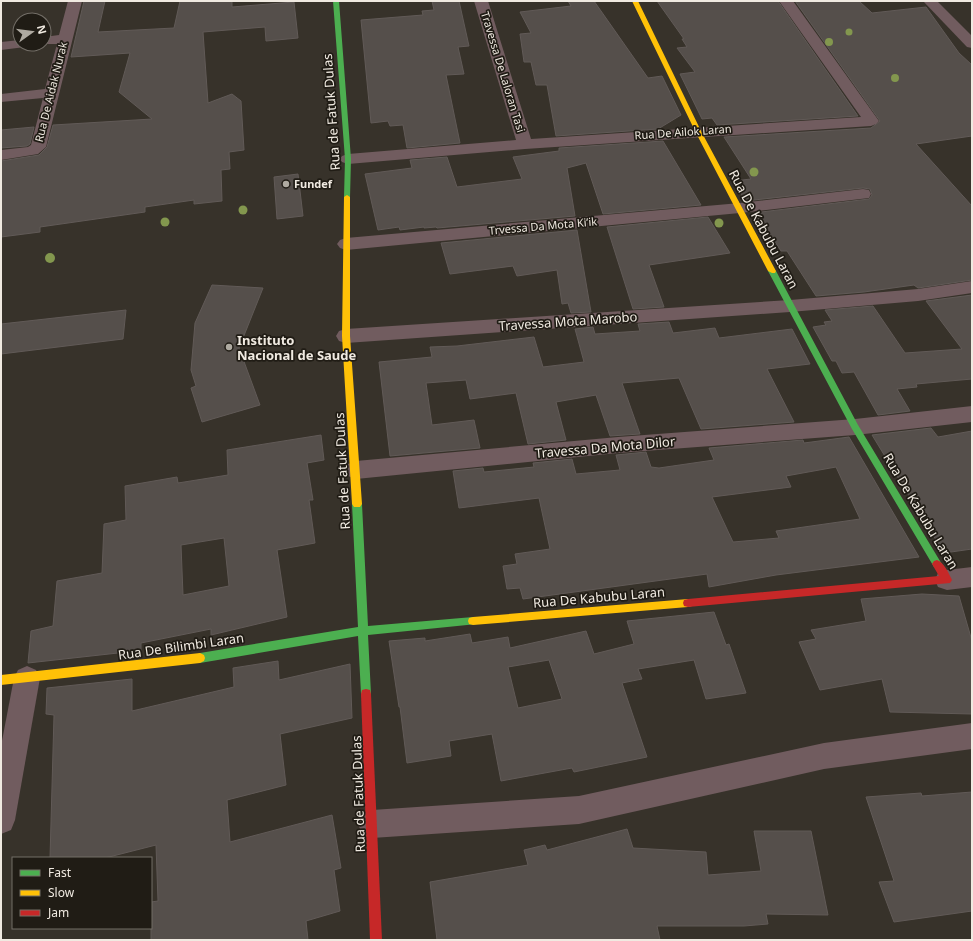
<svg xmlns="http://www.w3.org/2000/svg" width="973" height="941" font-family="'Noto Sans',sans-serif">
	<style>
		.building { fill: #554f4b; stroke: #615a57; fill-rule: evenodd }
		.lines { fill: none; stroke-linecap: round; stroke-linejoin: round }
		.street { fill: #715c5f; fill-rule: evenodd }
		.fast { fill: #4caf50; fill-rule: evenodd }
		.slow { fill: #ffc107; fill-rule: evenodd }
		.jam { fill: #c62828; fill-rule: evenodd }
		.tree { fill: #83974e }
		.poi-dot { fill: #afaaa1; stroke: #201c15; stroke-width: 1.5 }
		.labels { text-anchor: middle; stroke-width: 3.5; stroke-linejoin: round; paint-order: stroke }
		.far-street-label { font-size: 11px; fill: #f0eae1; stroke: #201c15 }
		.far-poi-label { font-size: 11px; font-weight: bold; fill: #f0eae1; stroke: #201c15; text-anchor: start }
		.street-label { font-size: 13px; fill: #f0eae1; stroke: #201c15 }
		.poi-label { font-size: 13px; font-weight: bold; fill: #f0eae1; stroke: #201c15; text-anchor: start }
	</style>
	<rect width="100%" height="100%" fill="#37322a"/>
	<g class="building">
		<polygon points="84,1 105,1 98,32 174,28 180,1 232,1 232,7 294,2 298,38 266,41 265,27 203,32 208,103 232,94 241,101 244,150 229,152 230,169 221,170 222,201 194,204 194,200 145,207 145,212 40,227 40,232 1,237 1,161 39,155 47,147 53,125 152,119 119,92 130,53 71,57"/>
		<polygon points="432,1 459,1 469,46 458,47 464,74 446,75 460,143 407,148 403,125 390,126 388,121 371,123 361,20 423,15 422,11 434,10"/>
		<polygon points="568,1 594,1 648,78 662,76 681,115 658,129 556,136 547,85 536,85 531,62 524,62 520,34 531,33 520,12 571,6"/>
		<polygon points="657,1 778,1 858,116 717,125 712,118 702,119 680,74 695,72 677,48 687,47 682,39 684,39"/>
		<polygon points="795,1 859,1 872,13 926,7 959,53 972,65 972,136 916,144 972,206 972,280 918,288 914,285 864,292 816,296 787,251 781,251 772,237 768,237 753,213 869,199 872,195 870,189 863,188 745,201 734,181 751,179 724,137 871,128 880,121"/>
		<polygon points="34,127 30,144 27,146 1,148 1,130"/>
		<polygon points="663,141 701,205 603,214 586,163 567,168 575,216 437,228 436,227 424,228 424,227 400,230 399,227 378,230 365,174 412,168 410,160 447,157 457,187 522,179 513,157 559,151 559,148"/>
		<polygon points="298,174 303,216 277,219 274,177"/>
		<polygon points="708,217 730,253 649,265 664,307 633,309 607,227"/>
		<polygon points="577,230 591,312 571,313 568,303 562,304 557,270 517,276 513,266 450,274 441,243"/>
		<polygon points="212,285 263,288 239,348 260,405 202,422 191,388 196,386 191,370 195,323"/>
		<polygon points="972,295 972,379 916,384 917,387 897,389 910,411 878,415 854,372 842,373 836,361 832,361 813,327 826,325 824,322 832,321 825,310 873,306 905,353 962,349 926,301"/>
		<polygon points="126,310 123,339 1,354 1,324"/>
		<polygon points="669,322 673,333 715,328 719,338 792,329 810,364 767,369 794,422 701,429 679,378 622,383 640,434 610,436 596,395 556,402 566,440 528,444 516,393 470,399 466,380 426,383 432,425 474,420 480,448 390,456 379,362 432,357 430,347 457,346 534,337 543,367 584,362 575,329 593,327 595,334 640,331 638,324"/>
		<polygon points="931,428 938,437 972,431 972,549 944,553 872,435"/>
		<path d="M321 435 324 460 307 463 313 500H309L315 543 277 550 287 617 211 635V629L141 643V651H136L28 663 31 631 53 626 57 581 102 573 104 524 126 520 125 486 177 477 178 483 228 475 227 450ZM224 538 229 586 183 595 181 545Z"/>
		<path d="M849 437 919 557 776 575 709 587 707 574 523 599 520 588 507 589 503 566 517 564 515 554 550 549 539 498 459 508 453 471 483 468 484 472 534 467 533 463 572 459 576 474 620 470 616 455 646 452 651 467 659 468 714 460 709 448 803 440 804 443ZM836 467 860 519 776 531 779 538 733 542 712 497 791 487 786 476Z"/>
		<polygon points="922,594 959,596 972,641 972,714 890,712 882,679 820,690 799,642 816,639 811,630 866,621 861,599"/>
		<path d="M714 612 726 645 729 644 746 693 706 699 694 660 638 669 642 679 622 683 647 757 574 772 572 768 501 781 492 734 449 741 451 756 407 763 400 707H399L389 641 425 638V641L470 634 472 643 508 637 510 648 586 631 594 654 634 644 627 621ZM549 660 562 699 518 708 508 667Z"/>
		<polygon points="278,661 279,680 350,664 352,718 280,734 286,785 227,800 230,842 332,815 341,868 334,870 340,911 306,921 308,940 151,940 151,902 158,901 156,845 105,858 50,858 54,715 46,714 47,688 132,679 132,711 234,687 233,668"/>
		<polygon points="972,792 972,911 894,922 879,882 894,881 866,797 921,793 922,796"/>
		<polygon points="627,829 633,848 706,852 708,875 761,871 754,831 811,831 828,915 766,914 768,924 744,926 657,926 660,940 437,940 430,882 528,865 524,850 545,845 547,850"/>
	</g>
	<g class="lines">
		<g class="street">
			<polygon points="68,1 82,1 46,147 38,154 1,160 1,150 28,147 31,145 43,98 1,102 1,94 45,89 57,44 39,44 44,44 44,37 59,35"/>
			<polygon points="474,1 488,1 531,139 861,117 779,1 793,1 879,121 876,124 871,126 525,149 348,164 342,162 340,159 342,156 348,154 516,140"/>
			<polygon points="923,1 937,1 972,36 972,48 967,47"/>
			<polygon points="20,40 20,44 27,44 25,47 1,50 1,42"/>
			<polygon points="863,189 869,190 871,194 869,198 740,213 346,250 340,248 337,244 340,240 346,238 740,203"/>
			<polygon points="972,281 972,293 918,301 790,312 346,343 339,341 336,336 339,331 346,329 790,300 918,289"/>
			<polygon points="972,406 972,422 855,435 618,453 356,479 348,476 345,470 348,464 356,461 618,437 855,419"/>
			<polygon points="972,567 972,587 947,590 938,587 935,580 938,573 947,570"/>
			<polygon points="27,666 36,670 40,678 15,820 11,830 1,834 1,746 14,678 18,670"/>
			<polygon points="972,723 972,749 824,769 579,824 372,838 362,834 358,824 362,814 372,810 579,796 824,743"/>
		</g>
		<g class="fast">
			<polygon points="333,1 339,1 351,159 350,197 347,199 344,197 345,159"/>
			<polygon points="769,269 772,269 776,271 858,425 940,561 942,564 940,567 937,568 934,567 852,429 768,271"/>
			<polygon points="357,500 360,501 362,504 368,626 473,617 477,618 478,621 477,624 368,635 371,694 370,698 366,699 362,698 361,694 358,636 200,663 196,661 195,658 196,655 200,653 358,627 352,504 354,501"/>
		</g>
		<g class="slow">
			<polygon points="632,1 638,1 701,131 776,271 775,273 772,273 768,271 695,131"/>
			<polygon points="347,195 350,197 350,336 362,504 360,507 354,507 352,504 342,336 344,197"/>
			<polygon points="688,599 692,600 693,603 692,606 688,607 473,625 469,624 468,621 469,618 473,617"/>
			<polygon points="200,653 204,655 205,658 204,661 200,663 1,685 1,675"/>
		</g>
		<g class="jam">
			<path d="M937 560C944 562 949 574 952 580L950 583 688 607 684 606 683 603 684 600 688 599 939 576 932 564 934 561Z"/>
			<polygon points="366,689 370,690 371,694 382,940 370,940 361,694 362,690"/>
		</g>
	</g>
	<g class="tree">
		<circle cx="849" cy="32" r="3.5"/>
		<circle cx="829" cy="42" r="4"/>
		<circle cx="895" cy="78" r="4"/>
		<circle cx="754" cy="172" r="4.5"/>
		<circle cx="243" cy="210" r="4.5"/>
		<circle cx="165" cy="222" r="4.5"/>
		<circle cx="719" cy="223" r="4.5"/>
		<circle cx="50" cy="258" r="5"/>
	</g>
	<g class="poi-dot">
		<circle cx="286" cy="184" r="4"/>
		<circle cx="229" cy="347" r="4"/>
	</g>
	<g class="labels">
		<g class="far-street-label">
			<text transform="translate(503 72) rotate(73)" y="4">Travessa De Laloran Tasi</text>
			<text transform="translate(51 92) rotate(-76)" y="4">Rua De Aidak Nurak</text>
			<text transform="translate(683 132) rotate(-4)" y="4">Rua De Ailok Laran</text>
			<text transform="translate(543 226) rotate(-5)" y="4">Trvessa Da Mota Ki’ik</text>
		</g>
		<g class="far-poi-label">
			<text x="294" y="188">Fundef</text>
		</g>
		<g class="street-label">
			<text transform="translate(331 112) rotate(-94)" y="5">Rua de Fatuk Dulas</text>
			<text transform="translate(764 229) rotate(62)" y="5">Rua De Kabubu Laran</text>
			<text transform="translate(568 321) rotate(-4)" y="5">Travessa Mota Marobo</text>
			<text transform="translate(605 447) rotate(-5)" y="5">Travessa Da Mota Dilor</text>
			<text transform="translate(342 471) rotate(-93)" y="5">Rua de Fatuk Dulas</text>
			<text transform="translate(921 511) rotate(59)" y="5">Rua De Kabubu Laran</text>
			<text transform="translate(599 597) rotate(-5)" y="5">Rua De Kabubu Laran</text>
			<text transform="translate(181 646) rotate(-8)" y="5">Rua De Bilimbi Laran</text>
			<text transform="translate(358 794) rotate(-92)" y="5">Rua de Fatuk Dulas</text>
		</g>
		<g class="poi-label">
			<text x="237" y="345">Instituto<tspan x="237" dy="15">Nacional de Saude</tspan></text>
		</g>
	</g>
	<rect width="973" height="941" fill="none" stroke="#f0eae1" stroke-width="4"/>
	<rect x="12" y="857" width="140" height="72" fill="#201c15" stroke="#736e67"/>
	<rect x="20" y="870" width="20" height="6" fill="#4caf50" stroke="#736e67"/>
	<text x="48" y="877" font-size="12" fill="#f0eae1">Fast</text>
	<rect x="20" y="890" width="20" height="6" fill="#ffc107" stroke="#736e67"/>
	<text x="48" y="897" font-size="12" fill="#f0eae1">Slow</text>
	<rect x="20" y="910" width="20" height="6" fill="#c62828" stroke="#736e67"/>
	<text x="48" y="917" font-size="12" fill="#f0eae1">Jam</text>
	<g transform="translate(32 32) rotate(76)"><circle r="19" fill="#201c15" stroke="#736e67"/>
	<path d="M0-3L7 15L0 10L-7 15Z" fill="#afaaa1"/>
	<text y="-6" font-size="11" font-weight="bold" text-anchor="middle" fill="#f0eae1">N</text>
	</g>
</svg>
